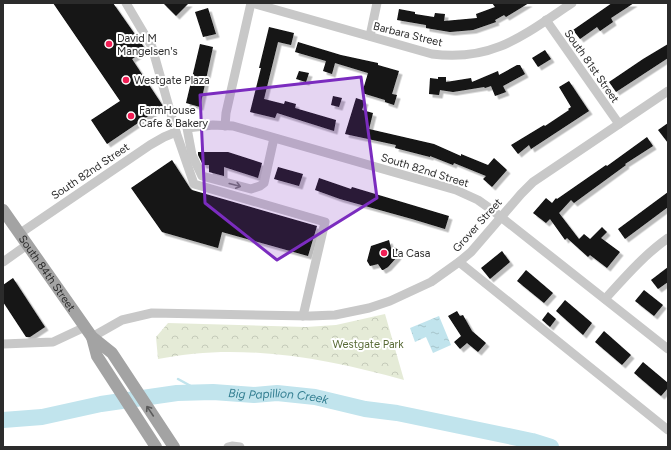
<svg xmlns="http://www.w3.org/2000/svg" width="671" height="450" font-family="Figtree,sans-serif">
	<style>
		.park { fill: url(#park-crowns) }
		.water { fill: url(#water-ripples) }
		.lines { fill: none; stroke-linecap: round; stroke-linejoin: round }
		.stream { stroke: #c1e4ed; stroke-width: 2.5 }
		.river { stroke: #c1e4ed; stroke-width: 16 }
		.building { fill: #121212; filter: url(#shadow) }
		.minor { stroke: #c8c8c8; stroke-width: 9 }
		.major { stroke: #a3a3a3; stroke-width: 12 }
		.oneway { stroke: #727272 }
		.oneway2 { stroke: #5b5b5b }
		.marked { fill: #7b2cbf; fill-opacity: 0.2; stroke: #7b2cbf; stroke-width: 3; stroke-linejoin: round }
		.poi-dot { fill: #f21e55; stroke: #fff; stroke-width: 1.5 }
		.labels { text-anchor: middle; stroke-width: 4; stroke-linejoin: round; paint-order: stroke }
		.street-label { font-size: 11px; fill: #2b2b2b; stroke: #fff }
		.poi-label { font-size: 11px; fill: #2b2b2b; stroke: #fff; text-anchor: start }
		.park-label { font-size: 11px; fill: #586a36; stroke: #fff }
		.water-label { font-size: 12px; font-style: italic; fill: #347f92; stroke: #fff }
	</style>
	<defs>
		<pattern id="park-crowns" width="20" height="18" patternUnits="userSpaceOnUse"><rect width="20" height="18" fill="#e5ebd7"/><path d="M2 6a3 3 0 1 1 6 0M12 15a3 3 0 1 1 6 0" fill="none" stroke="#c5cab9"/></pattern>
		<pattern id="water-ripples" width="26" height="14" patternUnits="userSpaceOnUse"><rect width="26" height="14" fill="#c1e4ed"/><path d="M2 4q2-2 4 0t4 0M15 11q2-2 4 0t4 0" fill="none" stroke="#a6c4cb"/></pattern>
		<filter id="shadow"><feDropShadow dx="3.5" dy="3.5" stdDeviation="0" flood-color="#0004"/></filter>
	</defs>
	<rect width="100%" height="100%" fill="#fff"/>
	<path class="park" d="M385 314 404 380C325 358 239 342 158 359L156 337 168 323 306 327 336 325Z"/>
	<polygon class="water" points="439,316 451,345 433,353 426,337 415,342 410,328"/>
	<g class="lines">
		<polyline class="stream" points="178,379 200,391"/>
		<path class="river" id="s1" d="M3 420 42 417 101 404 177 393 213 392 254 395 277 393 315 397 365 409 397 413 532 441 551 447"/>
	</g>
	<g class="building">
		<polygon points="53,3 113,3 146,50 132,59 163,106 107,144 91,120 120,101"/>
		<polygon points="163,3 189,3 176,16"/>
		<polygon points="492,3 529,3 506,17 504,15 495,20 496,22 473,30 450,32 426,28 426,25 397,20 399,9 415,12 415,14 434,17 435,13 445,14 444,21 477,18 476,14 495,7"/>
		<polygon points="612,3 634,3 611,18 613,22 600,31 597,27 580,39 573,30"/>
		<polygon points="208,8 216,34 203,37 195,12"/>
		<polygon points="269,27 294,33 291,45 278,42 264,99 284,104 285,101 296,104 295,108 336,120 334,131 277,113 275,118 250,112 261,68 259,68"/>
		<polygon points="298,42 341,55 378,63 378,65 399,71 392,94 397,95 394,105 385,102 385,100 362,93 368,73 335,63 332,74 323,71 326,61 295,52"/>
		<polygon points="200,44 213,47 200,107 186,103"/>
		<polygon points="668,44 668,58 616,92 609,82 643,59"/>
		<polygon points="545,50 551,59 538,67 532,58"/>
		<polygon points="517,65 520,65 525,74 503,86 506,92 495,96 491,86 485,88 484,87 453,92 440,90 439,95 429,94 430,78 438,79 438,77 446,77 446,82 471,78 472,82 498,71 499,75"/>
		<polygon points="299,71 309,73 306,82 296,79"/>
		<polygon points="569,81 589,111 531,149 529,145 518,154 511,145 544,125 545,126 569,110 568,109 571,107 559,87"/>
		<polygon points="333,96 342,98 339,107 331,105"/>
		<polygon points="356,98 365,101 362,110 373,113 369,129 434,144 461,156 461,154 488,165 494,158 507,170 492,187 483,179 486,176 454,163 453,165 430,156 430,157 395,148 396,145 345,134"/>
		<polygon points="668,123 668,143 658,130"/>
		<polygon points="647,137 653,146 625,164 626,165 574,203 571,200 559,213 579,239 584,234 590,239 602,227 607,232 601,238 620,252 607,268 590,255 588,257 567,238 565,240 550,219 546,223 533,213 546,198 552,203 556,198 557,199 606,165 607,166"/>
		<polygon points="198,152 228,152 262,163 258,178 224,167 224,176 209,172 209,165 203,165 198,155"/>
		<polygon points="172,160 190,188 192,190 317,226 308,256 222,232 218,248 162,232 131,188"/>
		<polygon points="278,167 303,174 299,186 274,179"/>
		<polygon points="319,178 351,189 352,187 449,216 445,229 412,219 340,199 315,190"/>
		<polygon points="668,192 668,207 625,239 618,229"/>
		<polygon points="389,240 391,248 394,247 400,251 397,257 388,267 383,270 382,270 378,264 370,266 367,261 371,246"/>
		<polygon points="502,251 510,262 490,279 481,268"/>
		<polygon points="668,267 668,282 658,289 651,280"/>
		<polygon points="526,270 553,293 544,303 517,281"/>
		<polygon points="13,278 45,327 30,337 26,337 3,302 3,285"/>
		<polygon points="644,290 663,305 654,316 635,301"/>
		<polygon points="565,300 592,323 583,335 556,311"/>
		<polygon points="457,311 460,316 463,315 472,331 486,343 478,352 467,343 460,349 454,342 461,336 448,316"/>
		<polygon points="548,312 556,319 550,327 542,320"/>
		<polygon points="604,331 631,355 622,365 595,342"/>
		<polygon points="643,362 668,383 668,388 661,396 634,373"/>
	</g>
	<g class="lines">
		<g class="minor">
			<polyline points="126,3 152,47 176,132 194,184 325,222 303,316"/>
			<path d="M252 3 432 54C493 62 524 35 572 3"/>
			<polyline points="546,20 619,124"/>
			<polyline points="370,36 377,3"/>
			<polyline points="225,126 226,113 251,3"/>
			<polyline points="274,138 264,183 260,186 251,189 202,176 192,155 187,128 213,125 233,126 456,190 478,200 492,210 668,349"/>
			<polyline points="19,234 150,145 164,137 176,132"/>
			<polyline points="3,262 27,245"/>
			<polyline points="459,262 668,430"/>
			<path d="M605 299C625 277 644 255 668 238"/>
			<polyline points="92,337 122,320 152,313 310,316 335,315 369,308 390,301 431,282 459,262 471,252 521,194 533,182 668,91"/>
			<polyline points="3,344 53,342 85,327"/>
			<polyline points="228,447 232,446 240,447"/>
		</g>
		<g class="major">
			<path id="s2" d="M3 210 92 337 112 353 174 447"/>
			<polyline points="92,337 97,356 156,447"/>
		</g>
	</g>
	<defs><path id="oneway-shaft" d="M-6 0H5M1.5-3L5.5 0L1.5 3" fill="none" stroke-width="1.6" stroke-linecap="round" stroke-linejoin="round"/></defs>
	<use class="oneway" href="#oneway-shaft" transform="translate(235 185) rotate(15)"/>
	<use class="oneway2" href="#oneway-shaft" transform="translate(150 411) rotate(-124)"/>
	<path class="marked" d="M361 77 377 198 277 260 205 203 200 95Z"/>
	<g class="poi-dot">
		<circle cx="109" cy="44" r="4"/>
		<circle cx="126" cy="80" r="4"/>
		<circle cx="131" cy="116" r="4"/>
		<circle cx="384" cy="253" r="4"/>
	</g>
	<g class="labels">
		<g class="street-label">
			<text transform="translate(408 34) rotate(14)" y="4">Barbara Street</text>
			<text transform="translate(592 66) rotate(55)" y="4">South 81st Street</text>
			<text transform="translate(425 170) rotate(17)" y="4">South 82nd Street</text>
			<text transform="translate(90 171) rotate(-34)" y="4">South 82nd Street</text>
			<text transform="translate(477 225) rotate(-48)" y="4">Grover Street</text>
			<text dy="4" stroke="none"><textPath href="#s2" startOffset="77">South 84th Street</textPath></text>
		</g>
		<g class="poi-label">
			<text x="117" y="42">David M<tspan x="117" dy="13">Mangelsen's</tspan></text>
			<text x="134" y="84">Westgate Plaza</text>
			<text x="139" y="114">FarmHouse<tspan x="139" dy="13">Cafe &amp; Bakery</tspan></text>
			<text x="392" y="257">La Casa</text>
		</g>
		<g class="park-label">
			<text x="368" y="348">Westgate Park</text>
		</g>
		<g class="water-label">
			<text dy="4" stroke="none"><textPath href="#s1" startOffset="278">Big Papillion Creek</textPath></text>
		</g>
	</g>
	<rect width="671" height="450" fill="none" stroke="#2b2b2b" stroke-width="8"/>
</svg>
